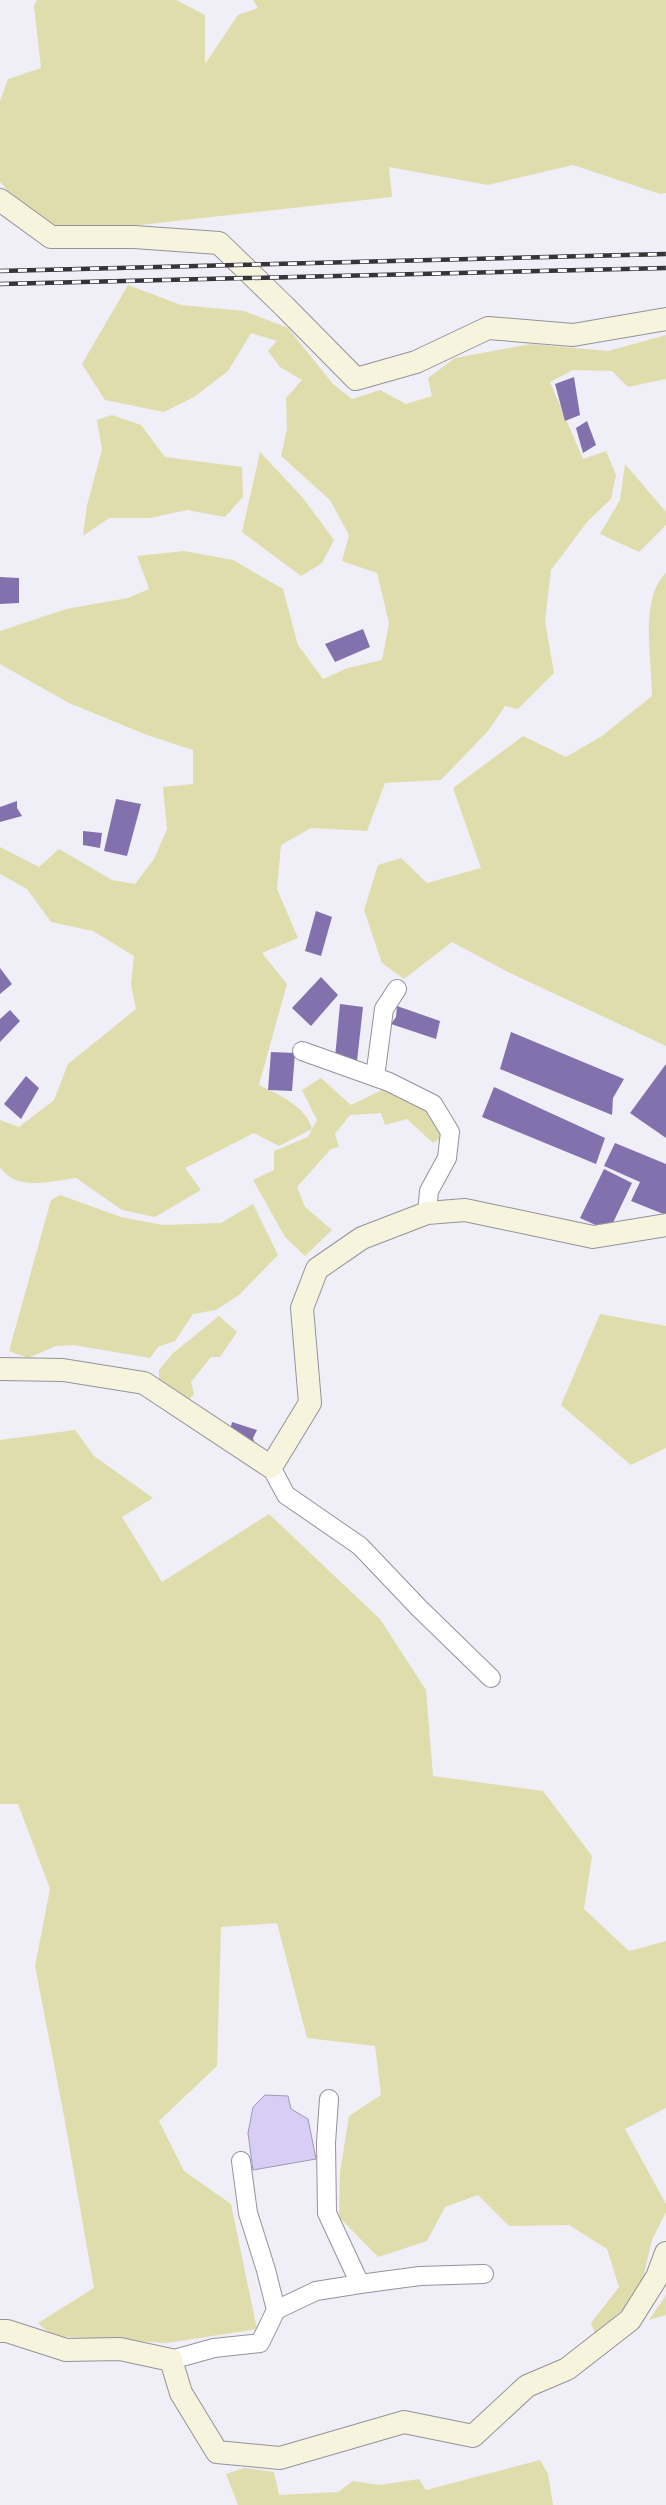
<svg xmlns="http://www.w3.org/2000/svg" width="666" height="2505" font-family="Merriweather,serif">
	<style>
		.green { fill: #e0ddad }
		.water { fill: #d7cdf5; stroke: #9f98b4 }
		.building { fill: #8371ad }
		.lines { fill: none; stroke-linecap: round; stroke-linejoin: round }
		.street-casing { stroke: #94929b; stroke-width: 20 }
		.secondary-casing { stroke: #94929b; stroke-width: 24 }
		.street { stroke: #fff; stroke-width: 18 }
		.secondary { stroke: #f6f4dd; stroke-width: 22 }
		.rail-casing { stroke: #363438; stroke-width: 4.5 }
		.rail { stroke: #fdfcfe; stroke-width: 3; stroke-dasharray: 9; stroke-linecap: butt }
	</style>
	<rect width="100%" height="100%" fill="#f0eef7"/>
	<g class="green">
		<polygon points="37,0 176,0 205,15 205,64 238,15 258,8 253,0 666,0 666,193 660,194 573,165 488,185 389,167 392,197 131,226 41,227 0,182 0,101 8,79 41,68 34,6"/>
		<path d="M128 285 181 305 244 311 288 328 333 384 352 399 380 390 406 404 432 396 428 378 455 358 531 344 608 351 666 335V379L628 387 612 371 573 370 550 382 583 459 606 451 616 475 611 499 587 522 551 570 545 621 554 673 518 709 505 706 488 731 441 780 385 783 367 831 311 828 281 845 277 889 298 938 262 953 287 984 259 1085C279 1095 306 1106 312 1129L317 1120 302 1090 321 1078 351 1105 386 1088 433 1104 450 1132 433 1143 407 1119 385 1125 381 1113 350 1115 335 1134 339 1147 331 1149 297 1187 305 1207 332 1230 305 1256 285 1237 253 1180 274 1170V1151L308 1137 312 1129 279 1146 254 1133 185 1168 201 1190 155 1217 122 1210 76 1178C51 1181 16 1192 0 1167V1120L19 1127 54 1100 68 1064 136 1009 131 984 134 956 93 931 51 922 27 889 0 874V847L39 867 59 849 112 880 135 884 154 859 167 829 163 787 193 784V750L147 735 69 703 0 664V631L66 609 128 598 149 589 137 556 184 551 233 560 283 589 298 645 323 679 348 668 382 660 389 623 377 573 342 561 349 535 330 500 281 456 287 429 286 398 302 380 280 367 268 351 277 341 251 333 228 371 194 397 164 412 105 400 82 364Z"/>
		<polygon points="112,415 141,425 165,457 242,467 243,497 225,517 187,510 150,518 109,518 83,536 87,505 102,450 97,420"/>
		<polygon points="260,452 303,498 334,540 322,563 301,576 242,532"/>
		<polygon points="625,464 666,512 666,525 639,552 600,534 620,500"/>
		<path d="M666 573V1046L506 971 452 942 404 979 382 963 364 910 378 865 401 858 427 883 481 868 453 788 523 736 566 757 602 736 652 696C652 662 639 598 666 573Z"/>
		<polygon points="60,1195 121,1217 163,1225 221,1223 253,1204 278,1255 239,1295 216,1310 193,1314 175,1341 158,1347 150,1358 73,1345 56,1346 28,1358 9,1351 51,1200"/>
		<polygon points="600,1314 666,1326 666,1448 631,1465 561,1405"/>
		<polygon points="219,1316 237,1332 220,1357 211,1357 191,1382 194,1394 184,1405 159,1384 159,1370 172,1354"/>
		<polygon points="75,1430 94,1456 153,1498 122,1517 162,1582 269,1514 380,1619 426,1690 433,1776 543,1791 592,1856 584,1909 629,1951 666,1941 666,2108 625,2129 666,2204 666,2212 652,2240 639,2295 595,2334 591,2323 619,2287 607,2249 569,2225 509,2226 478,2195 445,2207 427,2241 378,2257 339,2217 340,2172 349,2116 381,2095 375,2046 307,2038 277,1923 221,1927 217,2066 159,2121 184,2171 231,2204 257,2329 167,2343 53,2336 38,2323 94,2288 64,2116 35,1966 50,1889 18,1804 0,1804 0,1440"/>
		<polygon points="666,2295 666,2315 649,2320"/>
		<polygon points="540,2460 548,2474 553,2505 238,2505 226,2474 244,2468 274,2472 279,2495 338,2492 353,2481 379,2485 419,2479 426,2490"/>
	</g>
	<polygon class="water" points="265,2095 288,2096 291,2109 308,2119 316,2159 253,2170 248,2133 253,2107"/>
	<g class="building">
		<polygon points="574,377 580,415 565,421 555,384"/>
		<polygon points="587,421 596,445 583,453 576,428"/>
		<polygon points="0,577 19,578 19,603 0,604"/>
		<polygon points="363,629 370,647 335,662 325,644"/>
		<polygon points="116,799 141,804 127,856 104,851"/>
		<polygon points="17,801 17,808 22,816 0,822 0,807"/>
		<polygon points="83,831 102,833 100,848 83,845"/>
		<polygon points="316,911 332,917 321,956 305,951"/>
		<polygon points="0,968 12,984 0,994"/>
		<polygon points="321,977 338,995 311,1026 292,1008"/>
		<polygon points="340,1004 363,1007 357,1061 335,1058"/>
		<polygon points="397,1006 440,1021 436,1039 391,1024 396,1017"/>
		<polygon points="10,1010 20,1021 0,1042 0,1019"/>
		<polygon points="511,1032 624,1079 613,1098 612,1115 500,1069"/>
		<polygon points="271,1052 295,1053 292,1091 268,1090"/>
		<polygon points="666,1064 666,1138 630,1113"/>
		<polygon points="26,1076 39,1088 21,1119 4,1104"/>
		<polygon points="494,1087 605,1138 596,1164 482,1117"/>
		<polygon points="615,1143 666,1164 666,1215 631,1201 640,1182 604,1166"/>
		<polygon points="604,1169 632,1183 609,1231 580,1218"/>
		<polygon points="232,1422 257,1430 253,1438 255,1445 230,1431"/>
	</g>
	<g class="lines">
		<g class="street-casing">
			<g id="street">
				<polyline points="302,1051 389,1082 433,1104 450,1132 447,1158 429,1191 427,1213"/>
				<polyline points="375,1077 384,1009 397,989"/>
				<polyline points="271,1467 286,1495 360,1546 419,1608 491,1678"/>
				<polyline points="360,2284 420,2276 484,2274"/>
				<polyline points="276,2310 316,2291 360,2284 327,2213 326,2143 329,2099"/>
				<polyline points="171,2360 214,2348 260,2343 276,2310 266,2270 248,2213 241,2161"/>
			</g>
		</g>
		<g class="secondary-casing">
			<g id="secondary">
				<polyline points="0,200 51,237 134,237 219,243 285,307 356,379 416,362 488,328 573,335 666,319"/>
				<polyline points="0,1369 63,1370 144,1383 271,1467 310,1403 302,1308 317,1269 362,1238 427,1213 465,1210 593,1237 666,1225"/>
				<polyline points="0,2331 7,2331 66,2350 120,2349 171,2360 181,2393 217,2452 280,2458 404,2422 473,2436 527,2386 567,2369 630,2320 657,2277 666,2253"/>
			</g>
		</g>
		<use href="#street" class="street"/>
		<use href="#secondary" class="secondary"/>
		<g class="rail-casing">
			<g id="rail">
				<polyline points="0,271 666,254"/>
				<polyline points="0,284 666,268"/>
			</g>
		</g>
		<use href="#rail" class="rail"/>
	</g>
</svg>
